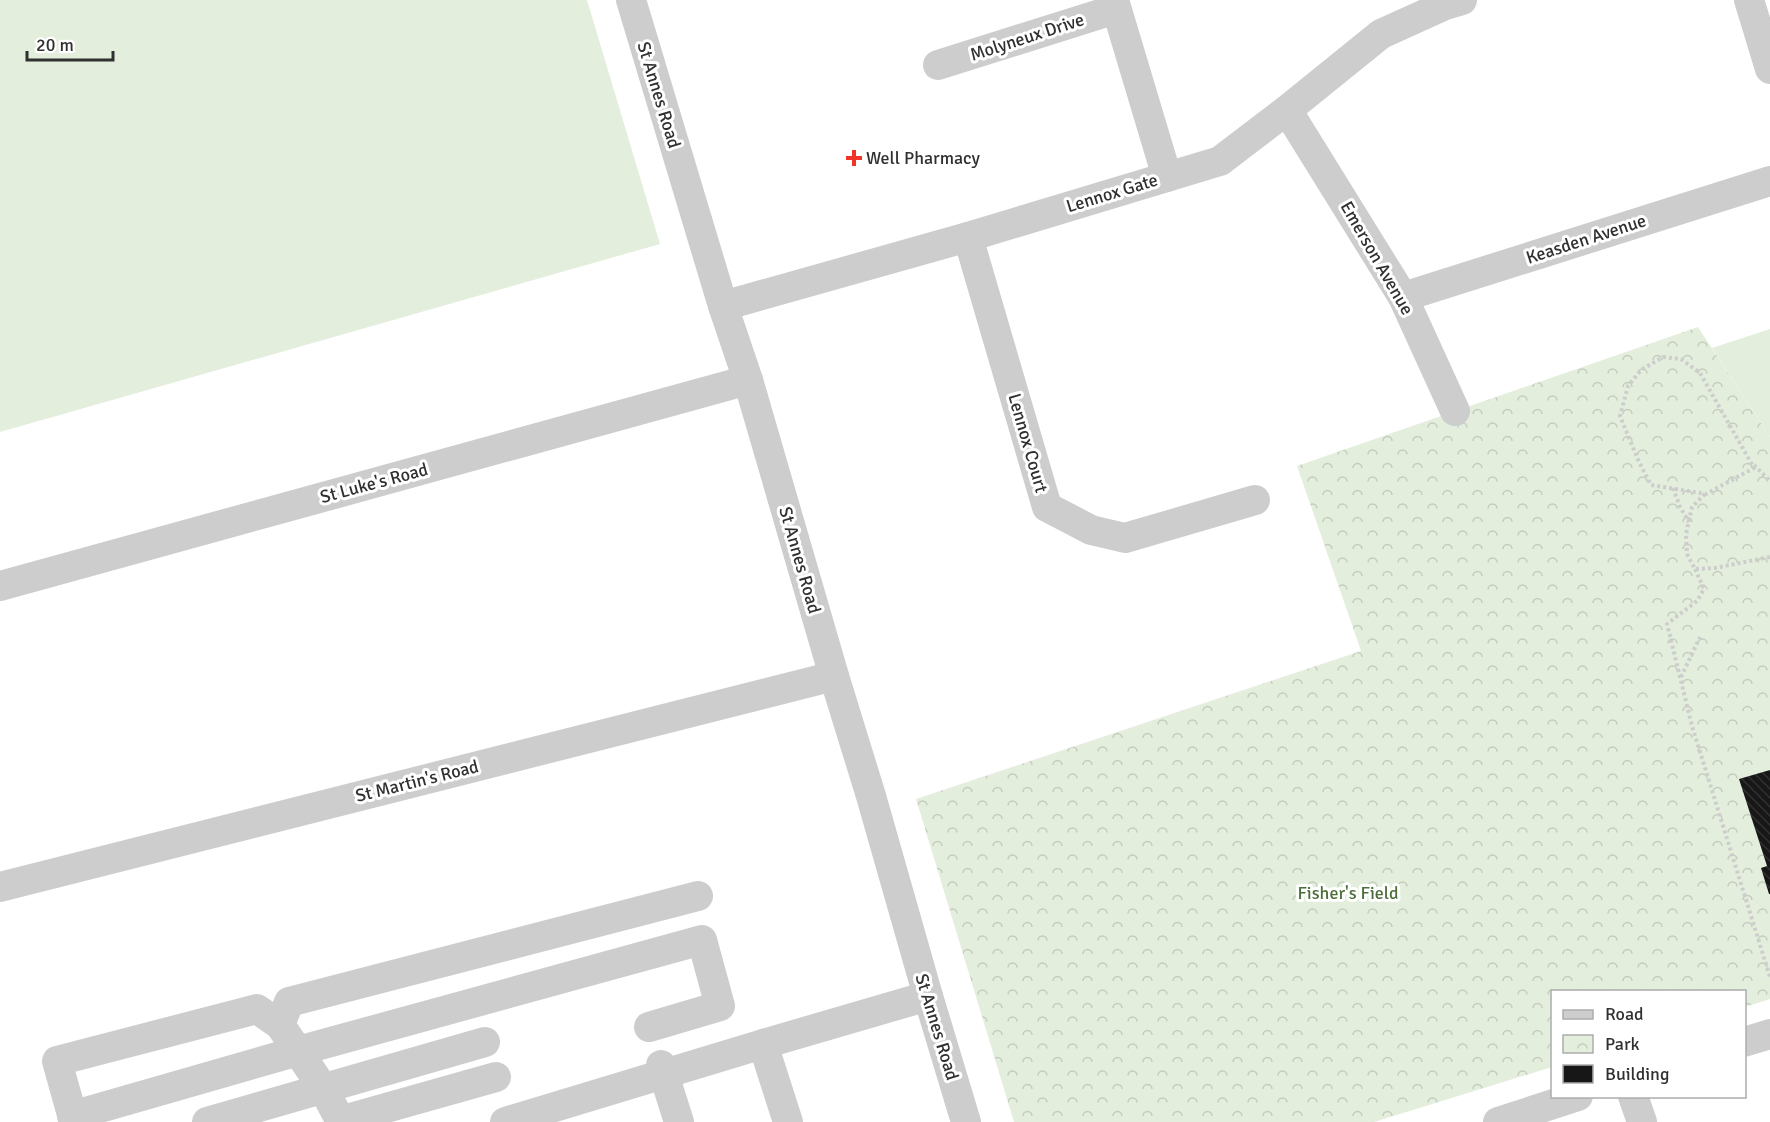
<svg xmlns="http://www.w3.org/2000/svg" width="1770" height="1122" font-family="Signika,sans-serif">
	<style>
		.green { fill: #e4eedd }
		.park { fill: url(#park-crowns) }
		.building { fill: url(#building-back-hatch) }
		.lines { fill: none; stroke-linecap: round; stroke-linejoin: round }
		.path { stroke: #cdcdcd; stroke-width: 4; stroke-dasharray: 3 3; stroke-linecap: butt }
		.minor { stroke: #cdcdcd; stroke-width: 30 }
		.poi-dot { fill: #f13428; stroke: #fff; stroke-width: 2 }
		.labels { text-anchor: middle; stroke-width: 6; stroke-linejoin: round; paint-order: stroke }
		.street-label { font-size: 18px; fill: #303030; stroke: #fff }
		.poi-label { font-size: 18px; fill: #303030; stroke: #fff; text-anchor: start }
		.park-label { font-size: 18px; fill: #4c6f3a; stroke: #fff }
	</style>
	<defs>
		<pattern id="park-crowns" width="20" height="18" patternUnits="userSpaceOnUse" patternTransform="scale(1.5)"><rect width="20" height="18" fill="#e4eedd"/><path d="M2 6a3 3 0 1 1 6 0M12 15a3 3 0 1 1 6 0" fill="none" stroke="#c4ccbe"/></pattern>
		<pattern id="building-back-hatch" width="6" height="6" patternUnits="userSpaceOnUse" patternTransform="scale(1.5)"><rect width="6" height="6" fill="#171717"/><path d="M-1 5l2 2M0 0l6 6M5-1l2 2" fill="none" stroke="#303030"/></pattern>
	</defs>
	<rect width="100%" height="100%" fill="#fff"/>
	<g class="green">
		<polygon points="0,0 587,0 660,244 0,432"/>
		<polygon points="1770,329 1770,437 1712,348"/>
	</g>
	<polygon class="park" points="1698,327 1770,437 1770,999 1745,1007 1744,992 1552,992 1552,1067 1374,1122 1014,1122 916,799 1361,651 1297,466"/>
	<polygon class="building" points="1770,770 1770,894 1769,894 1761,868 1767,866 1739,779"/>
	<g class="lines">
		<g class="path">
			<polygon points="1663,357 1681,359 1700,373 1754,468 1706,494 1651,485 1639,462 1620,416 1628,386 1641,370"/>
			<polyline points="1754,465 1770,481"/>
			<polyline points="1673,488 1680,507 1689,522"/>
			<polyline points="1705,494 1692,507 1686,534 1687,554 1695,569 1715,568 1770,557"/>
			<polyline points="1695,569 1704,589 1697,601 1667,624 1692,726 1770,977"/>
			<polyline points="1681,677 1700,637"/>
		</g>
		<g class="minor">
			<polyline points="631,0 723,306 748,380 834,676 871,796 928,996 966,1122"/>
			<polyline points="1114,0 1167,177"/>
			<polyline points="1749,0 1770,69"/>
			<polyline points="938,65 1116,9"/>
			<polyline points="1287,110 1403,297 1455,411"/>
			<polyline points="968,237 1047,507 1091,530 1125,538 1255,500"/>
			<polyline points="1403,297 1770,181"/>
			<polyline points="723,306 968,237 1220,161 1287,110 1381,34 1445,5 1462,0"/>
			<polyline points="0,586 748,380"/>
			<polyline points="0,887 834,676"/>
			<polyline points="280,1025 289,1002 698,896"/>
			<polyline points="1744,1042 1770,1034"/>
			<polyline points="661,1065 679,1122"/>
			<polyline points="1633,1096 1642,1122"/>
			<polyline points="72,1116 298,1051 702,940 720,1006 649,1027"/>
			<polyline points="340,1121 496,1077"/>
			<polyline points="74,1122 57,1061 257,1009 280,1025 323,1088 341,1122"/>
			<polyline points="207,1122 485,1042"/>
			<polyline points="505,1122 763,1044"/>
			<polyline points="788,1122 763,1044 928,996"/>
			<polyline points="1498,1122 1578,1096"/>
		</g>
	</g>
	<path class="poi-dot" d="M851 149h6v6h6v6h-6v6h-6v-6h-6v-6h6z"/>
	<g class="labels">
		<g class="street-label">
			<text transform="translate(1027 37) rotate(-18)" y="6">Molyneux Drive</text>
			<text transform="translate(659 95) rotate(73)" y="6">St Annes Road</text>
			<text transform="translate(1112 193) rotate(-17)" y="6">Lennox Gate</text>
			<text transform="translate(1586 239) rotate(-18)" y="6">Keasden Avenue</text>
			<text transform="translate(1377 258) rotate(60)" y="6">Emerson Avenue</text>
			<text transform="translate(1028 443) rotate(74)" y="6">Lennox Court</text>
			<text transform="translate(374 483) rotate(-15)" y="6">St Luke's Road</text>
			<text transform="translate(800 560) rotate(74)" y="6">St Annes Road</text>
			<text transform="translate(417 781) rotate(-14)" y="6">St Martin's Road</text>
			<text transform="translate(937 1027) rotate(73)" y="6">St Annes Road</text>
		</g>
		<g class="poi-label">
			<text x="866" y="164">Well Pharmacy</text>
		</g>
		<g class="park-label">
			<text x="1348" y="899">Fisher's Field</text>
		</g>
	</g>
	<rect x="1551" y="990" width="195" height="108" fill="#ffffff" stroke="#acacac" stroke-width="1.5"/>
	<rect x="1563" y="1010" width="30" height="9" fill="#cdcdcd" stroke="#acacac" stroke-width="1.5"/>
	<text x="1605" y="1020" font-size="18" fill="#303030">Road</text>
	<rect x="1563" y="1035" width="30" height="18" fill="url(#park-crowns)" stroke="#acacac" stroke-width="1.5"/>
	<text x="1605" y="1050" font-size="18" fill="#303030">Park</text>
	<rect x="1563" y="1065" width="30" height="18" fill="#171717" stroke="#acacac" stroke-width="1.5"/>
	<text x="1605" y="1080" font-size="18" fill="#303030">Building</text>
	<path d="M27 51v9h86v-9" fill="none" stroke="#303030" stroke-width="3"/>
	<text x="36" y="51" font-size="18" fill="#303030" stroke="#ffffff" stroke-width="4.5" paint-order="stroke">20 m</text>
</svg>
